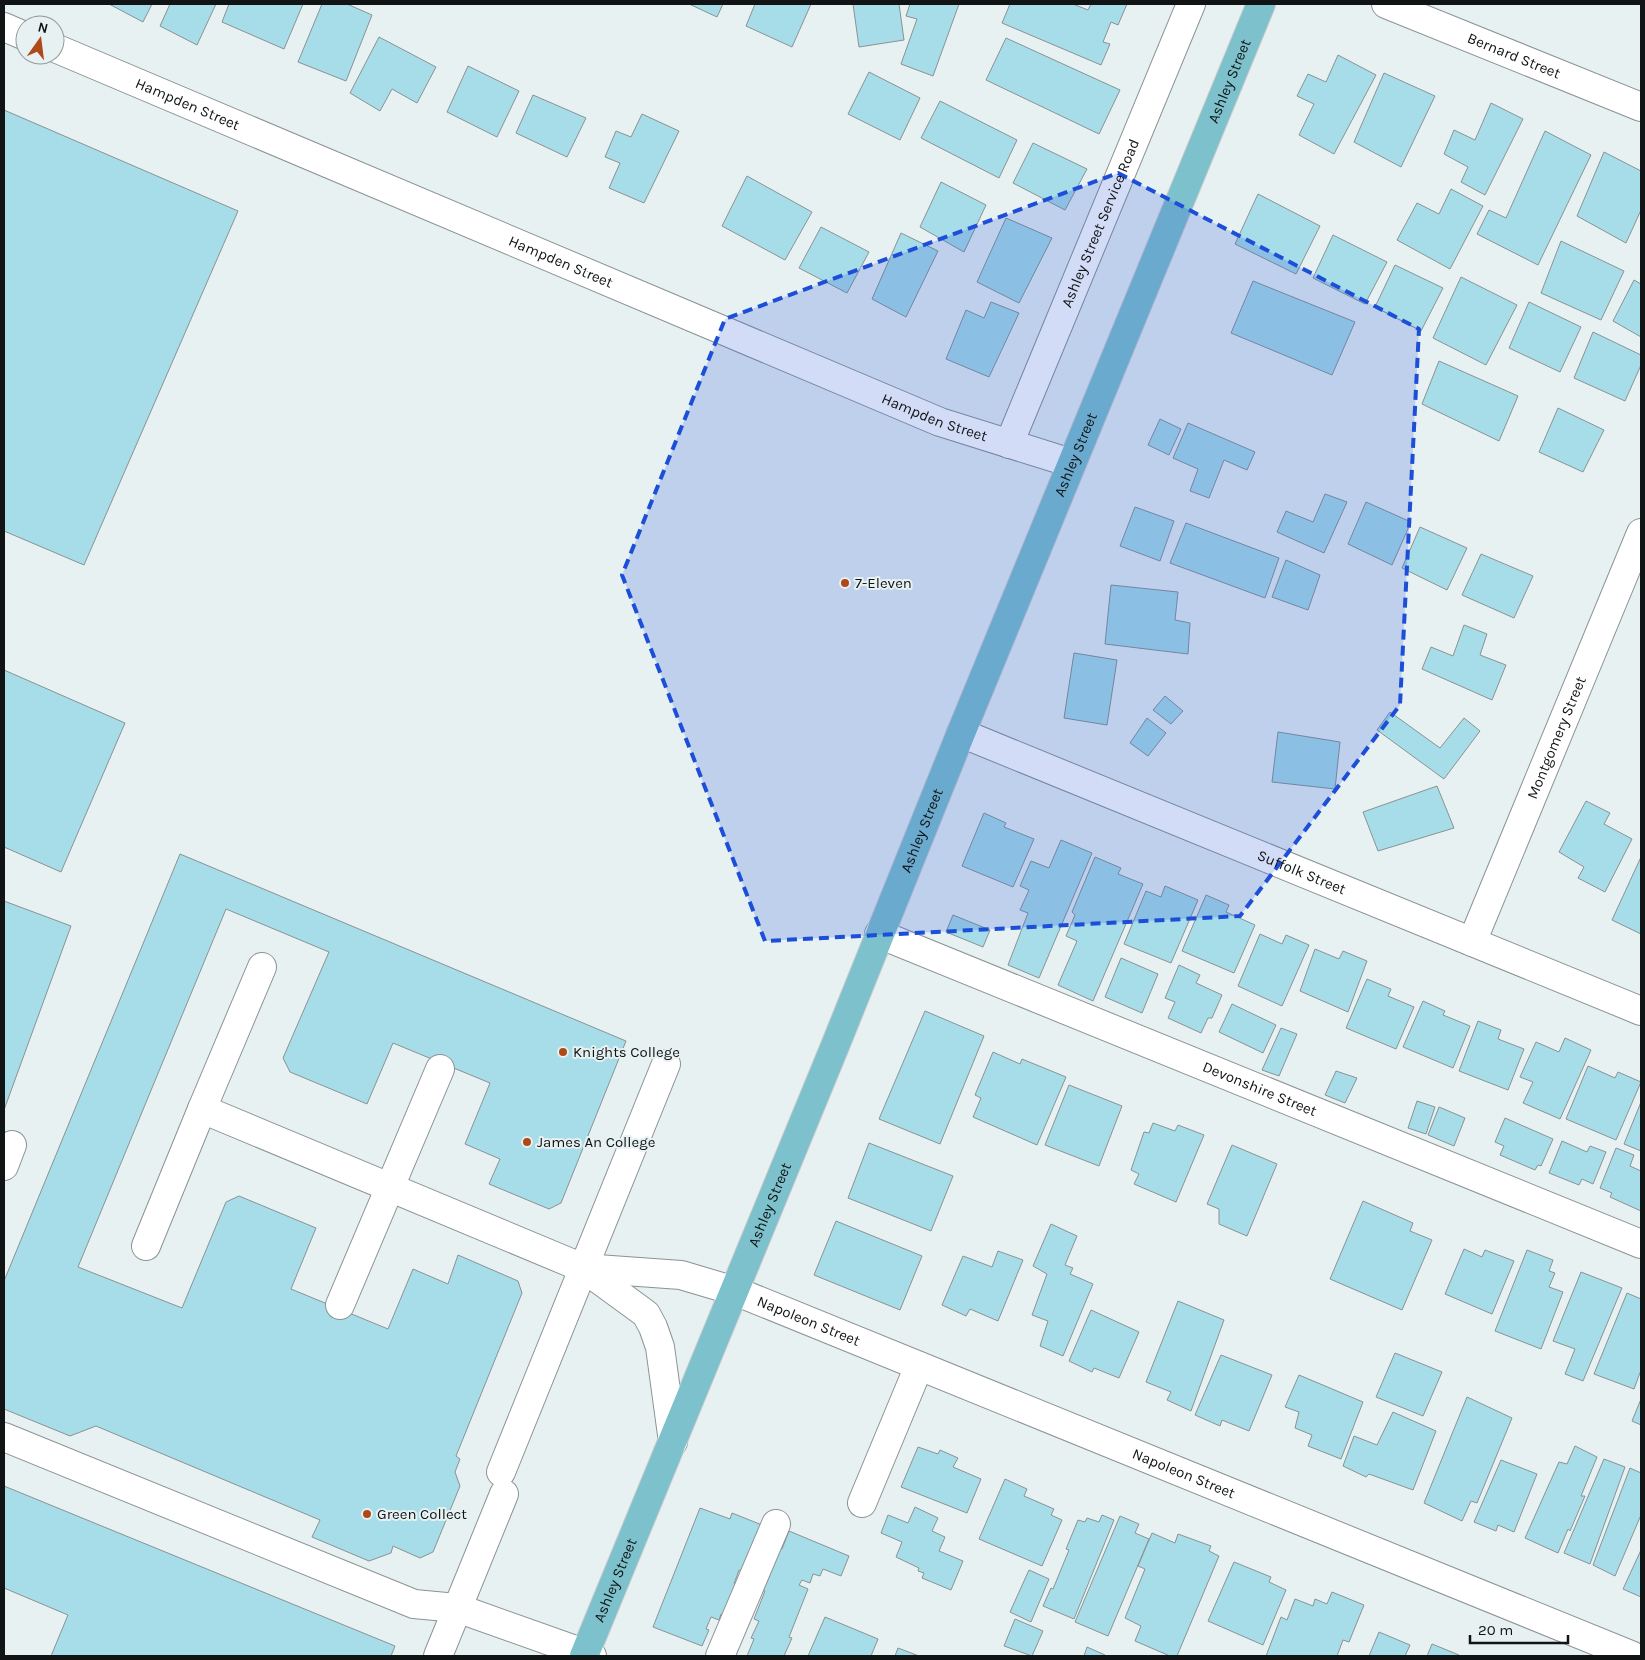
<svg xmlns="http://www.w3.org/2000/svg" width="1645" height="1660" font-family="Karla,sans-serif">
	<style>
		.building { fill: #a7dde8; stroke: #8a9294 }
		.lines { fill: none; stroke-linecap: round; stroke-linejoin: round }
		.minor-casing { stroke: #8b9395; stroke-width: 30 }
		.major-casing { stroke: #cbcbcc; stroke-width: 30 }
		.minor { stroke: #fff; stroke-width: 28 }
		.major { stroke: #7cc1cc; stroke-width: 28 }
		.marked { fill: #1d4ed8; fill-opacity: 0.2; stroke: #1d4ed8; stroke-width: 4; stroke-dasharray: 10 6; stroke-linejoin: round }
		.poi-dot { fill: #ae491a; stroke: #e7f1f2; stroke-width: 2 }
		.labels { text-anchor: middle; stroke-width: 4; stroke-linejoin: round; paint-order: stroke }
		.street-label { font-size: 15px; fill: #111415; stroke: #e7f1f2 }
		.poi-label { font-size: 15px; fill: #111415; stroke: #e7f1f2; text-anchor: start }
	</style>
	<rect width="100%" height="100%" fill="#e7f1f2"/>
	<g class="building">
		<polygon points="109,4 152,4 143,22"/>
		<polygon points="170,4 216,4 197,45 160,26"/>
		<polygon points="229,4 303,4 284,49 222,22"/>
		<polygon points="322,4 347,4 372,15 346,81 298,62"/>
		<polygon points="689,4 723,4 717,17"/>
		<polygon points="755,4 811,4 792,47 746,26"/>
		<polygon points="853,4 899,4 904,40 859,47"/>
		<polygon points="910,4 959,4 933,76 901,64 917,19 906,16"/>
		<polygon points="1010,4 1073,4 1088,10 1091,4 1127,4 1118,25 1111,22 1103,42 1110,44 1101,65 1002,23"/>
		<polygon points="379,37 436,67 417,103 392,89 380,111 350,93"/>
		<polygon points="1006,38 1120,90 1099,134 986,80"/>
		<polygon points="1338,55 1376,75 1334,154 1299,135 1314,104 1297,96 1308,74 1326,82"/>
		<polygon points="468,66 519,91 497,137 447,112"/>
		<polygon points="869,72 920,98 900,140 848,114"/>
		<polygon points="1384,73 1435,96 1401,167 1354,142"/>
		<polygon points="533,95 586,118 567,157 516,133"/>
		<polygon points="940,101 1017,140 999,178 921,138"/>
		<polygon points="1491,103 1523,119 1485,195 1461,182 1468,167 1444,154 1454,130 1475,140"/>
		<polygon points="4,110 238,211 84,565 4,531"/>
		<polygon points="642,114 679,131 644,203 609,188 620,163 605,157 616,131 631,137"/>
		<polygon points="1545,131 1591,155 1538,265 1477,234 1489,210 1506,218"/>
		<polygon points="1033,143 1087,169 1065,210 1013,183"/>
		<polygon points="1604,152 1641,171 1641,210 1626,243 1577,216"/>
		<polygon points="747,176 812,212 785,260 722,226"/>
		<polygon points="941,182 986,205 964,252 920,227"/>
		<polygon points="1451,189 1483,206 1450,269 1397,240 1417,203 1439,214"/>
		<polygon points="1258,194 1320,226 1296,274 1235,244"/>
		<polygon points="1006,218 1052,238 1019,303 977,282"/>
		<polygon points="821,227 869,252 847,293 799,268"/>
		<polygon points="901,233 938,251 906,317 872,299"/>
		<polygon points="1333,235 1387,262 1365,304 1313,278"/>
		<polygon points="1561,241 1624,271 1601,320 1541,293"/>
		<polygon points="1395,265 1443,288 1421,331 1375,307"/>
		<polygon points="1461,277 1517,305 1486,365 1433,338"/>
		<polygon points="1634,280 1641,284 1641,337 1613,321"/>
		<polygon points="1253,281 1355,322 1332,375 1231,333"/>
		<polygon points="991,302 1019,313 989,377 946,359 966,310 984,318"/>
		<polygon points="1529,302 1581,327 1560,372 1509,348"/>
		<polygon points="1593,332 1641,355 1641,365 1625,401 1574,378"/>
		<polygon points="1439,361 1518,396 1499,441 1422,404"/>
		<polygon points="1558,408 1604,430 1583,472 1539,452"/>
		<polygon points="1160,419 1181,429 1169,455 1148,445"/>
		<polygon points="1188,423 1255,452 1247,470 1224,460 1209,498 1190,491 1198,469 1173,458"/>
		<polygon points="1325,494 1347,502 1324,553 1277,532 1286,511 1313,522"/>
		<polygon points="1366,502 1411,522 1392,565 1348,544"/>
		<polygon points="1135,507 1174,521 1160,561 1120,546"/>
		<polygon points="1186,523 1279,558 1265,598 1170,563"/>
		<polygon points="1420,527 1467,548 1447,590 1402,568"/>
		<polygon points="1481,554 1533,576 1514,618 1462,595"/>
		<polygon points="1286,560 1320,575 1308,610 1272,597"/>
		<polygon points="1111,585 1178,592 1175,620 1190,623 1188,654 1105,644"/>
		<polygon points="1464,625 1487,634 1480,655 1506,665 1492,700 1422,669 1431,647 1453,656"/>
		<polygon points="1074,653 1117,660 1107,725 1064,718"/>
		<polygon points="4,670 125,723 61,872 4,847"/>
		<polygon points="1165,696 1183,711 1171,724 1153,710"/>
		<polygon points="1390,712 1440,748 1464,718 1480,731 1444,779 1377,730"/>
		<polygon points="1147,718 1166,733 1148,756 1130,743"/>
		<polygon points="1278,732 1340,742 1335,789 1272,782"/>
		<polygon points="1437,786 1454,828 1378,851 1363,812"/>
		<polygon points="1586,801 1610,813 1604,824 1632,839 1605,892 1578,878 1584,867 1559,852"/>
		<polygon points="984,813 1006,823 1004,827 1034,839 1013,887 962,866"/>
		<polygon points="1061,840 1092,853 1039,978 1008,965 1028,913 1020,910 1029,890 1020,886 1031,861 1049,868"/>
		<polygon points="180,854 626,1041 561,1203 549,1209 489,1184 500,1159 465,1144 490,1083 393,1043 367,1104 290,1072 283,1058 329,952 226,909 78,1267 182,1308 226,1202 239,1196 316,1228 291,1289 388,1329 413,1269 448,1284 458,1255 518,1281 522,1293 456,1456 460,1459 455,1472 460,1486 433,1552 420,1558 393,1546 391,1553 369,1561 312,1537 320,1520 96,1426 70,1436 4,1409 4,1281"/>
		<polygon points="1095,857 1121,868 1118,874 1143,884 1093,1001 1058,985 1077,941 1066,936 1075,915 1072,912"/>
		<polygon points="1641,857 1641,934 1612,920"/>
		<polygon points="1165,886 1198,900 1171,963 1124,944 1146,891 1161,897"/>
		<polygon points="1206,895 1229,905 1226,912 1255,925 1234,973 1182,951"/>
		<polygon points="4,901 71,926 4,1110"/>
		<polygon points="953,915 990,930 983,947 946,932"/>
		<polygon points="1260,934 1282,944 1286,935 1309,945 1282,1006 1238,986"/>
		<polygon points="1315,949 1339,959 1343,951 1367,961 1348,1012 1300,991"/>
		<polygon points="1121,958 1158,974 1142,1013 1105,997"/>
		<polygon points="1179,965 1200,975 1196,983 1222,995 1212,1018 1208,1018 1201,1033 1168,1018 1175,1002 1165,998"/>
		<polygon points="1367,979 1391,989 1388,996 1414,1007 1396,1049 1346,1028"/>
		<polygon points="1423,1001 1445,1011 1443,1015 1470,1026 1453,1068 1403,1047"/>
		<polygon points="1232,1004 1276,1025 1263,1053 1219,1032"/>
		<polygon points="925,1011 984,1036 940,1144 879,1119"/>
		<polygon points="1478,1021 1501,1030 1498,1039 1524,1049 1508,1090 1459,1071"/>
		<polygon points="1281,1028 1297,1034 1279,1076 1262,1070"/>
		<polygon points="1565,1038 1591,1050 1560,1119 1523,1103 1533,1082 1520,1077 1536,1042 1559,1052"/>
		<polygon points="993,1052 1020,1064 1022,1059 1066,1077 1037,1145 973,1117 981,1098 975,1095"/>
		<polygon points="1588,1066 1615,1078 1618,1072 1641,1082 1616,1140 1566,1119"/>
		<polygon points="1336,1071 1357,1078 1345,1103 1325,1095"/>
		<polygon points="1069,1085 1122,1106 1099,1166 1045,1145"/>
		<polygon points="1417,1101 1435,1107 1426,1134 1408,1128"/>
		<polygon points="1641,1102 1641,1151 1624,1144"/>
		<polygon points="1439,1107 1465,1118 1454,1146 1428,1135"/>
		<polygon points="1505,1118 1553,1139 1541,1166 1538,1165 1535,1170 1500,1155 1504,1146 1495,1142"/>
		<polygon points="1153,1123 1175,1131 1178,1125 1204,1135 1176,1202 1134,1184 1139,1174 1131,1170 1144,1132 1149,1133"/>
		<polygon points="1562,1141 1587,1152 1590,1146 1606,1152 1593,1184 1582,1179 1579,1185 1549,1173"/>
		<polygon points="869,1143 953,1176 931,1231 848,1198"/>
		<polygon points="1232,1145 1277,1164 1247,1236 1219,1224 1219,1209 1207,1204"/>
		<polygon points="1616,1148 1634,1155 1630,1166 1641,1171 1641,1211 1610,1197 1612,1193 1600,1188"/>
		<polygon points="1363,1201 1413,1223 1410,1231 1432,1240 1402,1310 1330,1279"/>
		<polygon points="836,1221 922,1256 900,1310 814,1275"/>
		<polygon points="1051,1224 1077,1236 1065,1265 1073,1268 1070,1274 1093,1284 1063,1356 1040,1346 1048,1321 1032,1315 1047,1274 1033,1266"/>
		<polygon points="1464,1249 1482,1257 1485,1250 1514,1261 1492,1314 1445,1294"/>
		<polygon points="1527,1250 1553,1260 1549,1271 1555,1273 1549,1287 1563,1292 1541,1349 1495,1331"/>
		<polygon points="998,1251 1023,1260 998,1321 970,1309 966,1316 942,1305 963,1256 992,1267"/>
		<polygon points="1581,1272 1622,1288 1583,1381 1565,1374 1575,1349 1553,1341"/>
		<polygon points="1627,1293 1641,1299 1641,1370 1634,1389 1594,1374"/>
		<polygon points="1178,1301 1224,1320 1191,1411 1167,1400 1171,1392 1146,1382"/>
		<polygon points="1091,1310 1139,1332 1119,1378 1094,1368 1092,1372 1069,1361"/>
		<polygon points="1395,1353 1442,1372 1423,1416 1376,1397"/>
		<polygon points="1221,1355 1272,1375 1249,1431 1222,1420 1220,1426 1195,1415"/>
		<polygon points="1299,1375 1363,1402 1341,1459 1308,1446 1312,1435 1295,1428 1299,1412 1285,1407"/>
		<polygon points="1467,1397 1512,1418 1477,1503 1471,1501 1462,1521 1424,1503"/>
		<polygon points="1641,1399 1641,1425 1632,1421"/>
		<polygon points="1393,1412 1436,1431 1413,1490 1369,1474 1366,1477 1343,1466 1354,1436 1377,1445"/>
		<polygon points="1575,1446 1597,1457 1581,1496 1585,1496 1570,1531 1568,1529 1558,1553 1525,1538 1559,1462 1567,1464"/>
		<polygon points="918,1447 938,1454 940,1450 958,1458 953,1467 981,1479 967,1513 901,1487"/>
		<polygon points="1604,1459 1625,1467 1590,1564 1564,1553"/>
		<polygon points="1501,1460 1537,1474 1514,1532 1498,1525 1496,1531 1474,1522"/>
		<polygon points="1630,1468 1641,1473 1641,1515 1615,1576 1593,1565"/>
		<polygon points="1005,1479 1027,1489 1024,1496 1054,1509 1051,1515 1062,1520 1042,1566 979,1539"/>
		<polygon points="4,1486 395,1646 391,1656 51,1656 68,1615 4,1588"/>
		<polygon points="915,1507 938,1518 932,1531 945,1537 939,1551 963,1561 951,1590 922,1578 924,1573 918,1571 919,1568 896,1557 902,1542 881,1533 888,1515 908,1523"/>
		<polygon points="700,1508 730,1519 732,1513 767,1527 749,1573 739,1570 734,1584 742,1588 730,1618 721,1614 719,1620 711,1617 706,1629 709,1630 702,1646 653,1627"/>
		<polygon points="1102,1515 1114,1520 1074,1619 1043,1606 1051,1588 1053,1589 1069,1550 1066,1549 1078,1520 1085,1522 1087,1518 1099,1522"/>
		<polygon points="1120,1516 1139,1524 1135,1533 1149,1539 1108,1636 1075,1622"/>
		<polygon points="789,1531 849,1556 841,1576 823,1569 820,1576 813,1574 810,1583 802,1580 799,1585 808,1589 789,1637 792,1638 784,1656 747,1656 754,1639 751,1638 759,1621 754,1619 765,1591 757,1587 774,1546 782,1549"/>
		<polygon points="1152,1533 1175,1543 1178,1534 1211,1546 1209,1551 1219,1556 1177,1656 1170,1656 1135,1641 1141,1626 1125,1618 1145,1569 1138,1566"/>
		<polygon points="1641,1550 1641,1597 1623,1589"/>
		<polygon points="1234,1562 1271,1577 1269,1582 1286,1590 1263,1645 1208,1621"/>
		<polygon points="1029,1570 1049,1579 1031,1622 1010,1612"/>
		<polygon points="1332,1592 1364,1605 1349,1642 1343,1640 1337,1656 1266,1656 1281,1617 1287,1620 1295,1599 1313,1606 1315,1599 1327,1604"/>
		<polygon points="825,1617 878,1639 871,1656 808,1656"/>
		<polygon points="1015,1619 1043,1631 1032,1656 1004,1646"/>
		<polygon points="1379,1632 1410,1645 1405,1656 1369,1656"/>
		<polygon points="1432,1644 1459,1655 1459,1656 1427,1656"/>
		<polygon points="1087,1647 1105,1655 1105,1656 1084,1656"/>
		<polygon points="898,1648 919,1656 895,1656"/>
	</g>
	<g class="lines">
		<g class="minor-casing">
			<g id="minor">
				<path id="s1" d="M1386 4 1641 107"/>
				<polyline points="4,27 25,36"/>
				<path id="s2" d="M55 48 940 422 1071 463"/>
				<path id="s3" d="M1009 444 1191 4"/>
				<path id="s4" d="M961 733 1641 1011"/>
				<path id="s5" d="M879 934 1641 1244"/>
				<path id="s6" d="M1472 942 1641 533"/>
				<path id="s7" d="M262 967 202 1109 583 1268 681 1275 735 1291 1633 1656"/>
				<polyline points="4,1166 12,1145"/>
				<polyline points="146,1246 202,1109"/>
				<polyline points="583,1268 646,1314 653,1327 660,1347 673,1442"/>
				<polyline points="340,1305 440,1069"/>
				<polyline points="4,1437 414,1604 457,1608 592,1656"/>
				<polyline points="501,1472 666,1064"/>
				<polyline points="862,1503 919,1366"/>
				<polyline points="438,1656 504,1494"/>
				<polyline points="720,1656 776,1524"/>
			</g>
		</g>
		<g class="major-casing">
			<g id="major">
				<path id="s8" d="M584 1656 835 1046 961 733 1261 4"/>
			</g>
		</g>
		<use href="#minor" class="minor"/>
		<use href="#major" class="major"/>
	</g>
	<path class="marked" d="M1118 173 1419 329 1400 705 1240 916 765 941 622 575 725 319Z"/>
	<g class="poi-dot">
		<circle cx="845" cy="583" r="5"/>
		<circle cx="563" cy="1052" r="5"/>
		<circle cx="527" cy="1142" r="5"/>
		<circle cx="367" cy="1514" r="5"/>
	</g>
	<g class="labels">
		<g class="street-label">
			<text dy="5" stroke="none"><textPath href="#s1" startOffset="138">Bernard Street</textPath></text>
			<text dy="5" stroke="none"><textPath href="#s8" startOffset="1702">Ashley Street</textPath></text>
			<text dy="5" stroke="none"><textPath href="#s2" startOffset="144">Hampden Street</textPath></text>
			<text dy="5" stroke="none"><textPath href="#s3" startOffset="239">Ashley Street Service Road</textPath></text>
			<text dy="5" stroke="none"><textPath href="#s2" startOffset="549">Hampden Street</textPath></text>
			<text dy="5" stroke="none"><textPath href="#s2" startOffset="954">Hampden Street</textPath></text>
			<text dy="5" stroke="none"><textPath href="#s8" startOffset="1298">Ashley Street</textPath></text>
			<text dy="5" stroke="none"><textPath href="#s6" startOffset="221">Montgomery Street</textPath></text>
			<text dy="5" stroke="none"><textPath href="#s8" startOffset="892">Ashley Street</textPath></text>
			<text dy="5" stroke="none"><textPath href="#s4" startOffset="368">Suffolk Street</textPath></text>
			<text dy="5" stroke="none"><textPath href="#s5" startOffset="411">Devonshire Street</textPath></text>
			<text dy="5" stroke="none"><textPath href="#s8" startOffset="488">Ashley Street</textPath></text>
			<text dy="5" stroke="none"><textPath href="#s7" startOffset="801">Napoleon Street</textPath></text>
			<text dy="5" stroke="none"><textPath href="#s7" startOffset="1206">Napoleon Street</textPath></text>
			<text dy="5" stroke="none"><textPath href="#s8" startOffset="82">Ashley Street</textPath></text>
		</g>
		<g class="poi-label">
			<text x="855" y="588">7-Eleven</text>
			<text x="573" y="1057">Knights College</text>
			<text x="537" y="1147">James An College</text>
			<text x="377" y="1519">Green Collect</text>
		</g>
	</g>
	<rect width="1645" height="1660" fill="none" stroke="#111415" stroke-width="10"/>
	<g transform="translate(40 40) rotate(14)"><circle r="24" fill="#e7f1f2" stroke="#91999a"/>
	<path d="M0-4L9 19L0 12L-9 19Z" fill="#ae491a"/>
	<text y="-8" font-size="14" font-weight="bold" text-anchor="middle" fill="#111415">N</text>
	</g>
	<path d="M1470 1635v8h98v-8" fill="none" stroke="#111415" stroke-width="2.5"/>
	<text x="1478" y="1635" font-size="15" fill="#111415" stroke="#e7f1f2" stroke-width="4" paint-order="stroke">20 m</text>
</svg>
